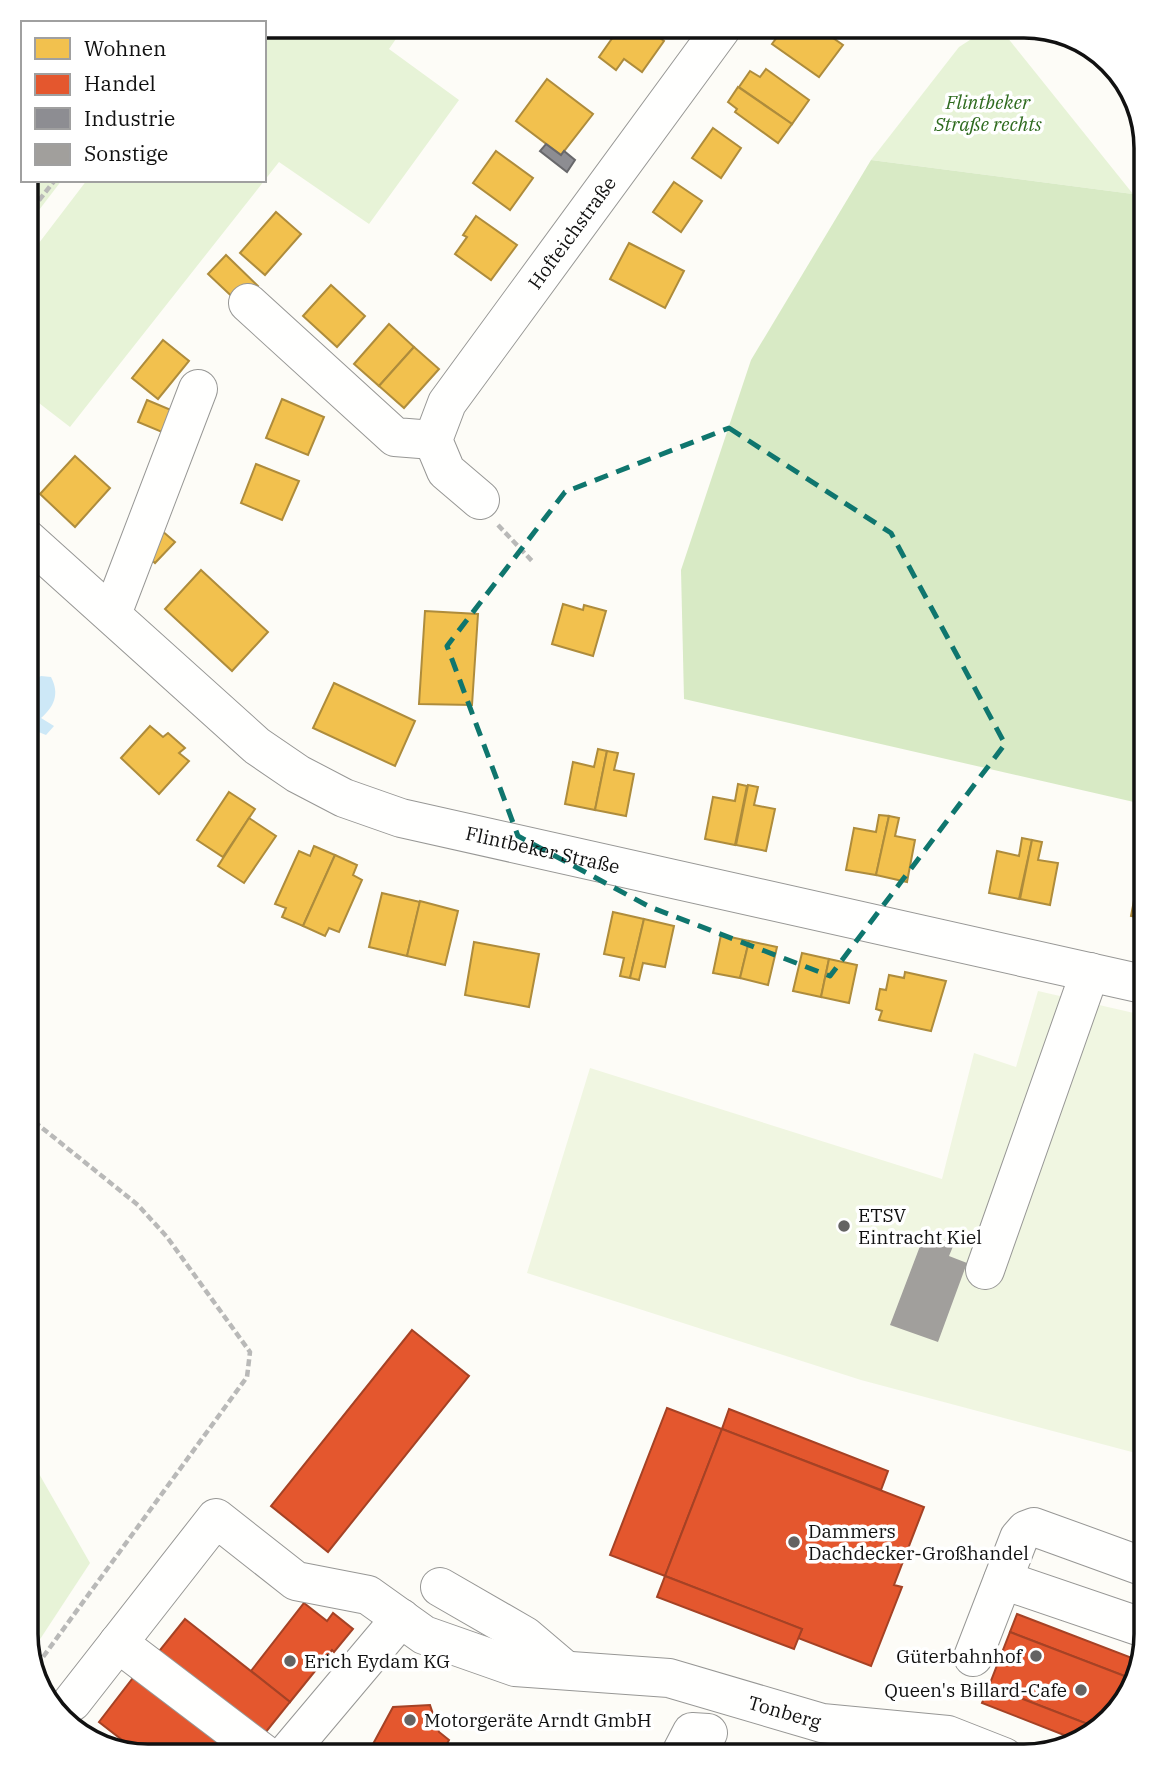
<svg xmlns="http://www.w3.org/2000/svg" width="1173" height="1783" font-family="'IBM Plex Serif',serif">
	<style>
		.green { fill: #e7f3d7 }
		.forest { fill: #d8eac5 }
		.pitch { fill: #f0f6e1 }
		.water { fill: #cde8f7 }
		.homes { fill: #f2c14e; stroke: #ae8c3c; stroke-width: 2 }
		.shops { fill: #e4572e; stroke: #a54225; stroke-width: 2 }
		.industry { fill: #8d8d92; stroke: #68686b; stroke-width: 2 }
		.building { fill: #a19f9c }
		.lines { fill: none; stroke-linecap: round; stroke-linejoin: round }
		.minor-casing { stroke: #979795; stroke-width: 40 }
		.path { stroke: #b9b9b8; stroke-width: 4.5; stroke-dasharray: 7 3.5; stroke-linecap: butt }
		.minor { stroke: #fffffe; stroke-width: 38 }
		.marked { fill: none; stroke: #0f766e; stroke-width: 5; stroke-dasharray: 14 9; stroke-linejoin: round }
		.poi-dot { fill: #646362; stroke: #fff; stroke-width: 2.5 }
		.labels { text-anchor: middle; stroke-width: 7; stroke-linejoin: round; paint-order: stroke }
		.park-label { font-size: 19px; font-style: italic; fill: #2f6b1f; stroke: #fff }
		.street-label { font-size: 19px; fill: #111; stroke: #fff }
		.poi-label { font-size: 19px; fill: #111; stroke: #fff; text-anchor: start }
		.rim { fill: none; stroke: #111; stroke-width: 3.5 }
	</style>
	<rect width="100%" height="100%" fill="#fdfcf7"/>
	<g class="green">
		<polygon points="990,27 999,27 1133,194 871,160 959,47"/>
		<polygon points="400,33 389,49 459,100 369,224 279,162 70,427 26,393 26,260 87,180 264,180 264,34"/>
		<polygon points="26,180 62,180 26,227"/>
		<polygon points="26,1451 90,1563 31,1653 26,1635"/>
	</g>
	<polygon class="forest" points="871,160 1133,194 1147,205 1147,805 684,699 681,570 751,360"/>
	<polygon class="pitch" points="1038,991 1147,1016 1147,1456 861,1380 527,1273 590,1068 942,1179 974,1053 1016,1067"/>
	<path class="water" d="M41 676 51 677C60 694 54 707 41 718L54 726 46 735 26 727V684Z"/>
	<g class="homes">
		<polygon points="845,28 859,28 854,35"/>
		<polygon points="783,29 820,29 843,45 819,77 772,44"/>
		<polygon points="618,30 649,30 664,41 642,72 624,59 616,70 599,57"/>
		<polygon points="766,69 809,100 792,124 739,87 750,71 760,77"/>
		<polygon points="547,79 593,114 561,155 516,121"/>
		<polygon points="738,87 792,124 778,143 735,112 737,109 728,102"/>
		<polygon points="713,128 741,148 721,178 692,158"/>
		<polygon points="496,151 533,178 510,210 473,183"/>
		<polygon points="674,182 702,201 681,232 653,212"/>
		<polygon points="276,212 301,234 265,275 240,253"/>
		<polygon points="476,216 517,245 491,280 455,254 467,237 463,235"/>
		<polygon points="629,243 684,271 665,308 610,279"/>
		<polygon points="226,255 258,286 241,305 208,274"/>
		<polygon points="331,285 365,316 337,347 303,316"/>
		<polygon points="389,324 414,347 379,386 354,364"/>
		<polygon points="163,340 189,361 158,399 132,378"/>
		<polygon points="414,347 439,369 404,408 379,386"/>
		<polygon points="282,399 324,417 308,455 266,438"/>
		<polygon points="147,400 171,410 162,432 138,422"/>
		<polygon points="75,456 110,488 75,527 40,494"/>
		<polygon points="256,464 299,481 282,520 241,503"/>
		<polygon points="161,530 175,542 155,563 142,551"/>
		<polygon points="201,570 268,632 232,671 165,609"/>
		<polygon points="563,604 583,610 584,605 606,611 593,656 552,644"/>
		<polygon points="425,611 478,614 472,705 419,704"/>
		<polygon points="334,683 415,721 395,766 313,728"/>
		<polygon points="150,726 163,737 168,733 185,748 179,753 189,761 159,794 121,758"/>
		<polygon points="598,749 607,751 595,810 565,804 573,762 594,767"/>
		<polygon points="607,751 618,753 614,770 634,774 626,816 595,810"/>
		<polygon points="738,784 747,786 735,845 705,839 713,797 735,801"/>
		<polygon points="748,785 758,787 754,805 775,809 766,851 736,845"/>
		<polygon points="229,792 255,809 223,857 197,840"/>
		<polygon points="879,815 889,816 876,875 846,870 854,828 876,832"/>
		<polygon points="889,816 899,818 895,836 915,840 907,882 876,875"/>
		<polygon points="249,818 276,836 244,883 218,866"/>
		<polygon points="1022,838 1032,840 1019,899 989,893 997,851 1019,856"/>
		<polygon points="1032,840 1042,842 1038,860 1058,863 1050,905 1020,899"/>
		<polygon points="314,846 335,855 303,926 282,917 286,908 275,904 299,851 310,856"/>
		<polygon points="335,855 357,865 353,875 362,880 339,932 329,928 325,936 303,926"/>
		<polygon points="1139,875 1147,876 1147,919 1131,916"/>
		<polygon points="382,893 420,902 407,956 369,947"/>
		<polygon points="420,901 458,911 445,965 407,956"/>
		<polygon points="613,912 644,919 630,978 620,976 624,958 604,954"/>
		<polygon points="644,919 674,926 665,967 643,963 639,980 630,978"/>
		<polygon points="721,935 749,941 740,978 713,973"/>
		<polygon points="749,941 777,947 768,985 740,978"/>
		<polygon points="474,942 539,954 529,1007 465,995"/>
		<polygon points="802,953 829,959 821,997 793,991"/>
		<polygon points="829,959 857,965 849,1003 821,997"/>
		<polygon points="905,972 946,981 931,1031 879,1020 882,1011 876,1009 880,989 886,990 889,975 904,978"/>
	</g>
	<g class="shops">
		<polygon points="412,1330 469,1376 328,1552 271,1506"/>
		<polygon points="667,1408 722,1429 665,1576 610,1555"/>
		<polygon points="729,1409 888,1471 881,1490 722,1429"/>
		<polygon points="722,1429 924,1507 894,1585 902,1587 871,1666 798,1638 802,1629 665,1576"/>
		<polygon points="665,1576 802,1629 794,1649 657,1597"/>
		<polygon points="304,1603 327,1621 333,1613 353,1629 334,1652 332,1650 290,1702 251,1671"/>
		<polygon points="1017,1614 1140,1661 1135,1680 1010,1632"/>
		<polygon points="185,1619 290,1702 261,1738 156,1655"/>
		<polygon points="1010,1632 1135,1680 1130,1696 1098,1728 989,1686"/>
		<polygon points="136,1674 242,1757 144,1757 99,1722"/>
		<polygon points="989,1686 1098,1728 1082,1742 982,1703"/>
		<polygon points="430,1705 439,1732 449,1740 440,1757 366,1757 393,1707"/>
	</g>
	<polygon class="industry" points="546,144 561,155 564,151 575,160 567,172 540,151"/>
	<polygon class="building" points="925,1233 954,1244 949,1256 967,1263 938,1342 890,1325"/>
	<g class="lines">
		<g class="minor-casing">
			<g id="minor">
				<polyline points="248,303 395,437 433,440"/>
				<path id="s1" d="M480 500 446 471 433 440 447 403 721 29"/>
				<path id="s2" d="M26 538 257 746 298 774 344 798 401 818 1147 985"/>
				<polyline points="112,614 198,389"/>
				<polyline points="985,1270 1090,972"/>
				<polyline points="1003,1580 1147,1629"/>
				<polyline points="440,1587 525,1636 565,1670"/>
				<polyline points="118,1643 268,1757"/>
				<polyline points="973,1657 1019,1538 1026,1530 1034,1527 1147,1568"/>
				<path id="s3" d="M72 1702 216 1518 296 1581 368 1595 424 1635 515 1667 669 1678 822 1723 948 1735 1004 1757"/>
				<polyline points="284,1757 401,1618"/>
				<polyline points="679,1757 692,1732 708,1733"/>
			</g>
		</g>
		<g class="path">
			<polyline points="26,217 55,180"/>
			<polyline points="498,525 533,562"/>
			<polyline points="26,1115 138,1205 167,1237 250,1352 247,1377 35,1668"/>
		</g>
		<use href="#minor" class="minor"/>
	</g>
	<path class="marked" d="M729 428 891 533 1005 744 830 976 650 907 518 836 447 646 565 492Z"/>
	<g class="poi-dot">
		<circle cx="844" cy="1226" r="7"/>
		<circle cx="794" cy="1542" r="7"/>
		<circle cx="1036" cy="1656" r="7"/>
		<circle cx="290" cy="1661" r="7"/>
		<circle cx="1081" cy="1690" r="7"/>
		<circle cx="410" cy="1720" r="7"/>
	</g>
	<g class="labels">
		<g class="park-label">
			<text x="988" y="109">Flintbeker<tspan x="988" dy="22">Straße rechts</tspan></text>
		</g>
		<g class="street-label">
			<text dy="7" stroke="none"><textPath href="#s1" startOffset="329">Hofteichstraße</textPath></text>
			<text dy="7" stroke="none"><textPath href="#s2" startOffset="618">Flintbeker Straße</textPath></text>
			<text dy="7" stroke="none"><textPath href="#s3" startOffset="849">Tonberg</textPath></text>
		</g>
		<g class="poi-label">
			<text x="858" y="1222">ETSV<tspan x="858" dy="22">Eintracht Kiel</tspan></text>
			<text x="808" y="1538">Dammers<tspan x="808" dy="22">Dachdecker-Großhandel</tspan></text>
			<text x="1022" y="1663" text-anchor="end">Güterbahnhof</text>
			<text x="304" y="1668">Erich Eydam KG</text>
			<text x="1067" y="1697" text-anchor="end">Queen's Billard-Cafe</text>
			<text x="424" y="1727">Motorgeräte Arndt GmbH</text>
		</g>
	</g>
	<path d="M0 0H1173V1783H0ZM148 38H1024A110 110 0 0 1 1134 148V1634A110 110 0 0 1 1024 1744H148A110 110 0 0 1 38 1634V148A110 110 0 0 1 148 38Z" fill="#fff" fill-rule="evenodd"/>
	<path class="rim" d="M148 38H1024A110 110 0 0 1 1134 148V1634A110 110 0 0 1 1024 1744H148A110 110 0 0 1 38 1634V148A110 110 0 0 1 148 38Z"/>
	<rect x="21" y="21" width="245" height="161" fill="#ffffff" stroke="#a0a0a0" stroke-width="2"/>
	<rect x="35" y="38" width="35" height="21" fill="#f2c14e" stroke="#a0a0a0" stroke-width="2"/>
	<text x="84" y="56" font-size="21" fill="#111111">Wohnen</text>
	<rect x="35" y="74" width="35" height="21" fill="#e4572e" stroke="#a0a0a0" stroke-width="2"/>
	<text x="84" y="91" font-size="21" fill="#111111">Handel</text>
	<rect x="35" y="108" width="35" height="21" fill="#8d8d92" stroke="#a0a0a0" stroke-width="2"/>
	<text x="84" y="126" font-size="21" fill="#111111">Industrie</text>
	<rect x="35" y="144" width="35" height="21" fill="#a19f9c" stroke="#a0a0a0" stroke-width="2"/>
	<text x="84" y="161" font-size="21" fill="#111111">Sonstige</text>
</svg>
